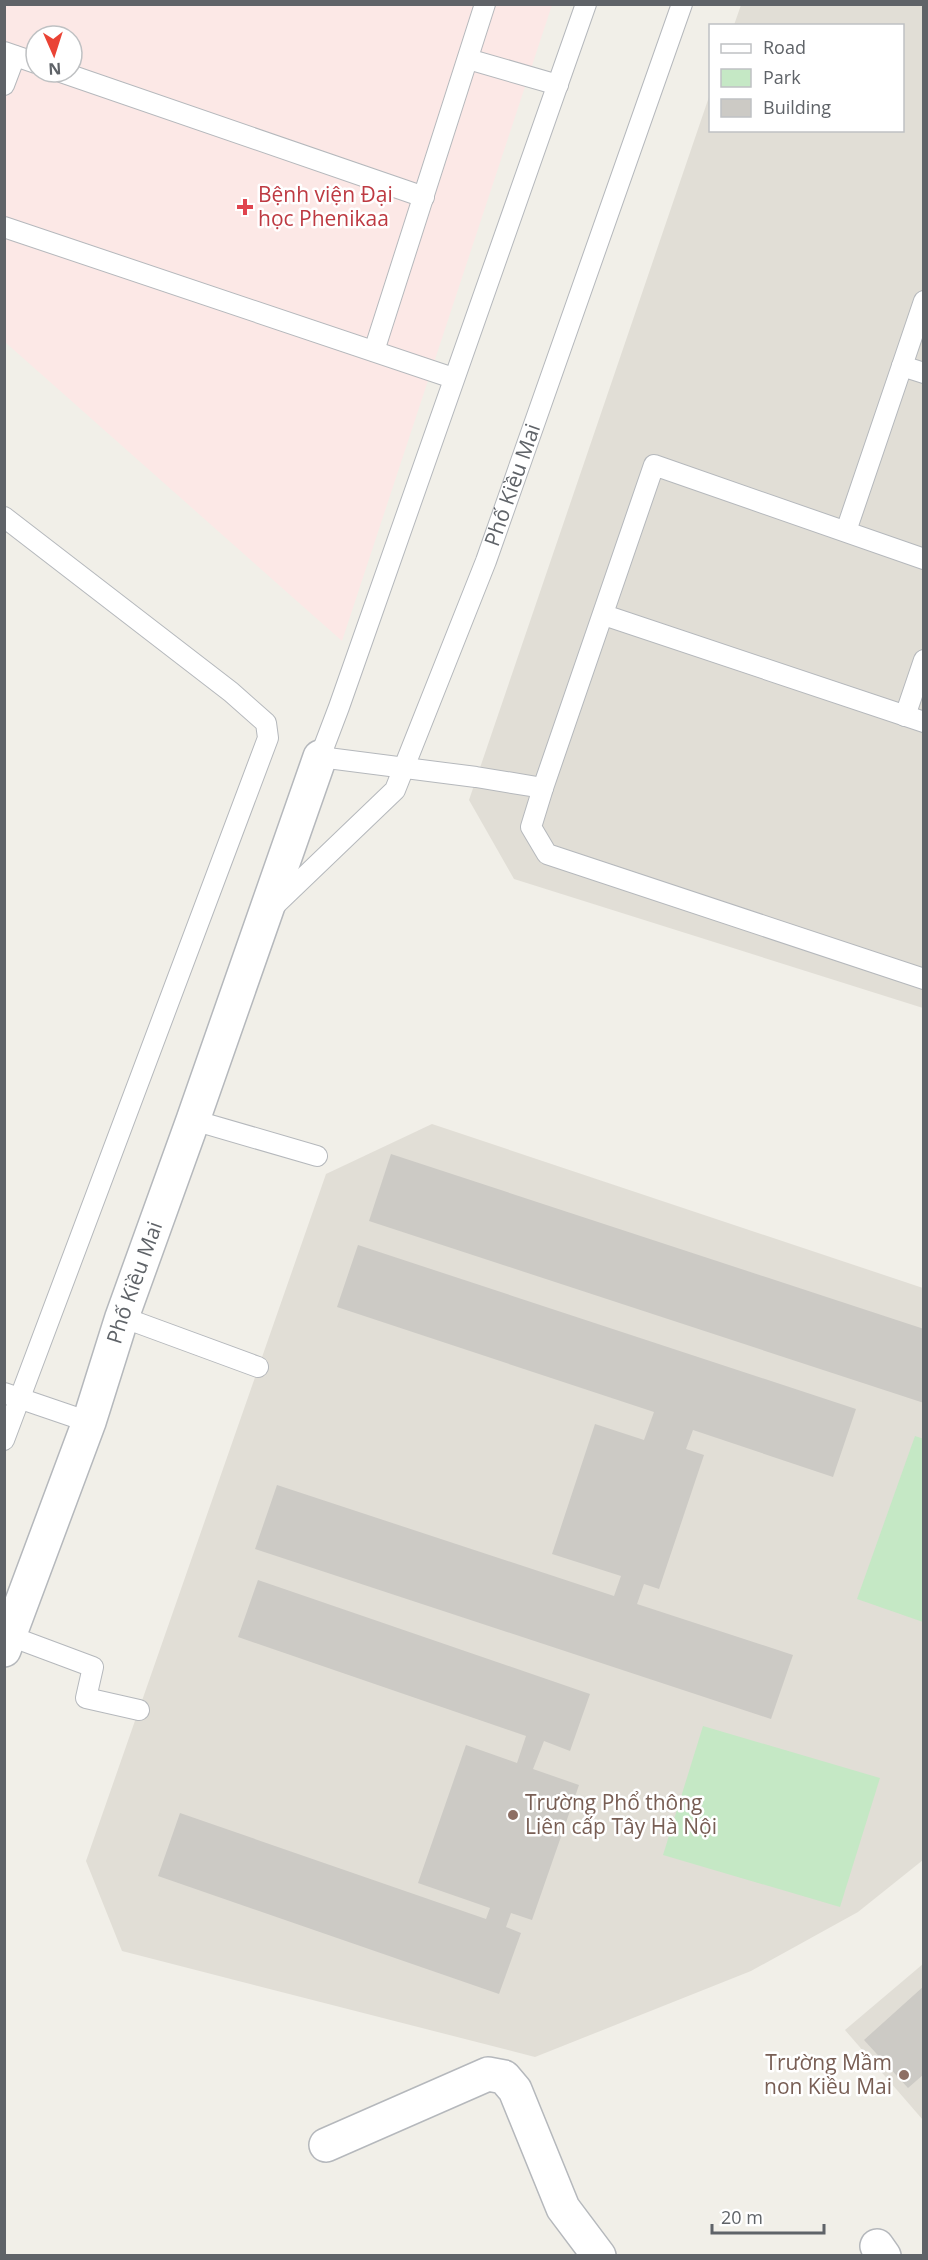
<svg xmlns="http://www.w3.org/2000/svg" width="928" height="2260" font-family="'Open Sans',sans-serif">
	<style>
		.education { fill: #e1ded6 }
		.medical { fill: #fce8e6; fill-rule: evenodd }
		.green { fill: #c5e8c5 }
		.building { fill: #cccac5 }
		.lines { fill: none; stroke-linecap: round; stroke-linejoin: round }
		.lane-casing { stroke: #b5b8bc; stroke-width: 22 }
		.street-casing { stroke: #b5b8bc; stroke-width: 36 }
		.lane { stroke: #fff; stroke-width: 20 }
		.street { stroke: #fff; stroke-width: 33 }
		.health-dot { fill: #e0444e; stroke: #fff; stroke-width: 2 }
		.education-dot { fill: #8d6e63; stroke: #fff; stroke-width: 2 }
		.labels { text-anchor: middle; stroke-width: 5; stroke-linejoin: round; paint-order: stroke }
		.health-label { font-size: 21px; fill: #be3a42; stroke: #fff; text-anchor: start }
		.street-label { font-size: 21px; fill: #5f6368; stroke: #fff }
		.education-label { font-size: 21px; fill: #785e54; stroke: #fff; text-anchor: start }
	</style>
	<rect width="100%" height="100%" fill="#f1efe8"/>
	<g class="education">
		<polygon points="741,5 923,5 923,1008 514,879 469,800 710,94 710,130 902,130 902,26 734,25"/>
		<polygon points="432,1124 923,1288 923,1860 858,1912 751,1971 535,2057 122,1951 86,1861 326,1174"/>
		<polygon points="923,1964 923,2120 845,2030"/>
	</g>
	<path class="medical" d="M5 5H552L342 641 5 342ZM36 36H72V72H36Z"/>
	<g class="green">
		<polygon points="915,1436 924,1439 923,1622 857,1599"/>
		<polygon points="703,1726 880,1778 840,1907 663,1855"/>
	</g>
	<g class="building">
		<polygon points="391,1154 924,1329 924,1403 369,1221"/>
		<polygon points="358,1245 856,1409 833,1477 693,1430 686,1449 704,1455 659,1589 644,1584 637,1604 793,1655 771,1719 255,1549 277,1485 614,1596 621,1576 552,1554 595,1424 644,1440 654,1412 337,1307"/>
		<polygon points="258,1580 590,1694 570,1751 544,1741 533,1769 579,1785 532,1920 511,1913 506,1927 521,1933 499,1994 158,1876 180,1813 486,1919 490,1908 418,1883 466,1745 517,1763 526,1736 238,1637"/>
		<polygon points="924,1986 924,2074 908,2088 864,2040"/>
	</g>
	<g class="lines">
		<g class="lane-casing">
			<g id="lane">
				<polyline points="586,4 339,707 320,757 476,777 543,788 531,827 547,854 924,979"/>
				<polyline points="4,52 36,63"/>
				<polyline points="468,59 558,85"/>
				<polyline points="61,72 424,197"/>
				<polyline points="4,85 15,56"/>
				<polyline points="4,227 453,378"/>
				<polyline points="374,351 485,4"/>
				<polyline points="902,366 924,301"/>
				<polyline points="4,517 231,692 266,723 268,738 4,1440"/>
				<polyline points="846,531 902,366 924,373"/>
				<polyline points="604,615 924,722"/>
				<polyline points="905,716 924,660"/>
				<polyline points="543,788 654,465 924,559"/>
				<path id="s1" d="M273 907 395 790 486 561 682 4"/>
				<polyline points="193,1120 317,1156"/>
				<polyline points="122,1317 258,1367"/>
				<polyline points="4,1393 89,1422"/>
				<polyline points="10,1636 93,1667 86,1698 139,1710"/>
			</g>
		</g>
		<g class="street-casing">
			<g id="street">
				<path id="s2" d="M4 1650 89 1422 122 1317 193 1120 320 757"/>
				<polyline points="326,2145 488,2074 504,2077 515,2090 563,2208 599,2256"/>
				<polyline points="877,2246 884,2256"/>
			</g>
		</g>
		<use href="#lane" class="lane"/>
		<use href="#street" class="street"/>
	</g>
	<path class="health-dot" d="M242 198h6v6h6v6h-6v6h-6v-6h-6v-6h6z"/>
	<g class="education-dot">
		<circle cx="513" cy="1815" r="6"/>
		<circle cx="904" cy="2075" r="6"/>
	</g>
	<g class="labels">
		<g class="health-label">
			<text x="258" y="202">Bệnh viện Đại<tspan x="258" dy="24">học Phenikaa</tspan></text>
		</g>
		<g class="street-label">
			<text dy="7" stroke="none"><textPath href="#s1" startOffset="496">Phố Kiều Mai</textPath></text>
			<text dy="7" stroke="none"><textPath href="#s2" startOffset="390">Phố Kiều Mai</textPath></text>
		</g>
		<g class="education-label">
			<text x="525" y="1810">Trường Phổ thông<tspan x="525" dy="24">Liên cấp Tây Hà Nội</tspan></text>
			<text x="892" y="2070" text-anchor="end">Trường Mầm<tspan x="892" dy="24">non Kiều Mai</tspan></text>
		</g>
	</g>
	<rect width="928" height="2260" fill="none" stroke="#5f6368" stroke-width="12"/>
	<rect x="709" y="24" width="195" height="108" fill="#ffffff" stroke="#bfc1c3" stroke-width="1.5"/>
	<rect x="721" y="44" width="30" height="9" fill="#ffffff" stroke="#bfc1c3" stroke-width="1.5"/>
	<text x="763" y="54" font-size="18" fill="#5f6368">Road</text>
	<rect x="721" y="69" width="30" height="18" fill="#c5e8c5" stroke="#bfc1c3" stroke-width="1.5"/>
	<text x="763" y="84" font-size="18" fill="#5f6368">Park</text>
	<rect x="721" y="99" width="30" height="18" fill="#cccac5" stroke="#bfc1c3" stroke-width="1.5"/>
	<text x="763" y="114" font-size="18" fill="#5f6368">Building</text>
	<g transform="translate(54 54) rotate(177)"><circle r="28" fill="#ffffff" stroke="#bfc1c3" stroke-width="1.5"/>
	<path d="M0-4.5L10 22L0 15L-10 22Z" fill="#ea4335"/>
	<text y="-9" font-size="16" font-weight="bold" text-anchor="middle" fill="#5f6368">N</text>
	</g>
	<path d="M712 2224v9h112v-9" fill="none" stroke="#5f6368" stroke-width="3"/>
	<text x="721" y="2224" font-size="18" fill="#5f6368" stroke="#ffffff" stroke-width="4.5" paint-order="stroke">20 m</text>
</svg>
